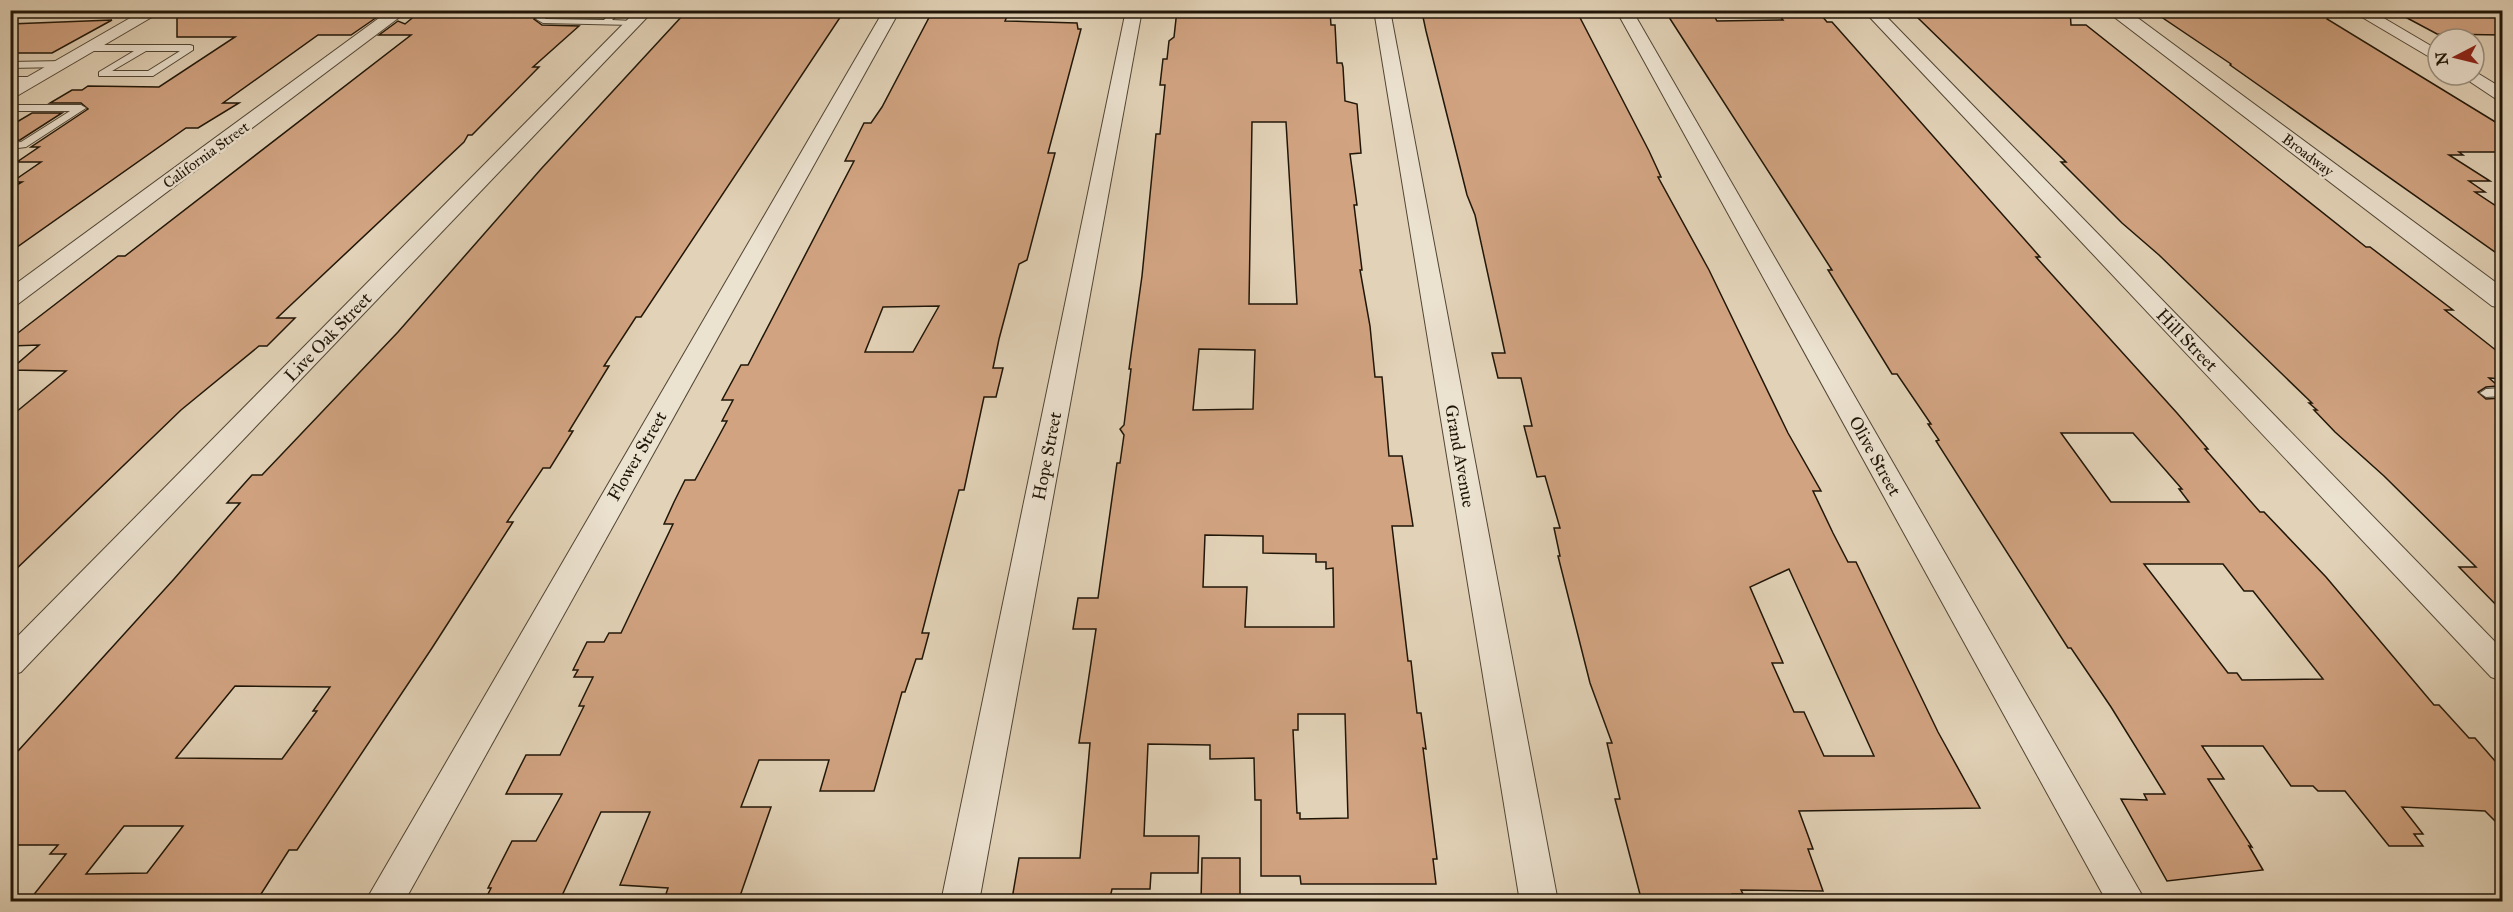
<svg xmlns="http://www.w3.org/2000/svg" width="2513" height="912" font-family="'IM FELL Great Primer',serif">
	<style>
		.building { fill: #d1a381; stroke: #201608; stroke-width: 1.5; fill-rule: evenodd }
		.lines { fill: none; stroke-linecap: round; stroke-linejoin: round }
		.service-casing { stroke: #504534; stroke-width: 2 }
		.minor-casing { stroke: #504534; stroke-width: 2 }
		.tertiary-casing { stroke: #504534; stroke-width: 2 }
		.primary-casing { stroke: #201608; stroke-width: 2 }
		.service { fill: #ece2d0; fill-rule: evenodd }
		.minor { fill: #ece2d0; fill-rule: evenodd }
		.tertiary { fill: #ece2d0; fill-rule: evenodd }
		.primary { fill: #e1b97c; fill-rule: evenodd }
		.labels { text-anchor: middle; stroke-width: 5; stroke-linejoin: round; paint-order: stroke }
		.far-street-label { font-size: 15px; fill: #201608; stroke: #ece2d0 }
		.street-label { font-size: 18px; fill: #201608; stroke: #ece2d0 }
	</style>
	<rect width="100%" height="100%" fill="#e2d2b7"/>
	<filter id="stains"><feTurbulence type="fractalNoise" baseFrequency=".00333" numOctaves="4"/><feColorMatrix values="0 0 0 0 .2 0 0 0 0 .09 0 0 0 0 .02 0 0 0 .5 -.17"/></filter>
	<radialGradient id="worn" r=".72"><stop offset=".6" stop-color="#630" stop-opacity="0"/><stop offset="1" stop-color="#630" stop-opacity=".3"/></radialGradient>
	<g class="building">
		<polygon points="354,10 369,10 380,15 351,35 318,35 223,103 239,103 198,128 186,128 10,252 10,189 22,182 12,182 41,162 17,162 39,147 31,147 88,109 81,103 50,103 72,90 82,90 88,86 159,87 235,37 177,37 177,17"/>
		<polygon points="422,10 541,10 534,19 542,25 579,26 533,67 539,67 472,135 468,135 464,142 277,318 295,318 267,346 259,346 181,410 10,575 10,417 66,371 10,370 39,345 10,346 10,339 118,256 125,256 411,35 379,35 398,21 405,24"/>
		<polygon points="555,10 596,10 589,17 550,17"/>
		<path d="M765 10H814L810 16H841L641 317H636L604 366H609L569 431H573L550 468H543L507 522H513L432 648 297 850H289L256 902H28L66 854H50L58 845H10V751H18L174 579 240 503H227L252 475H262L398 332 541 169 684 14ZM235 686 330 687 313 711H317L282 759 176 758ZM124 826H183L147 873 86 874Z"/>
		<path d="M933 10 1009 12 1005 21 1077 23 1078 29H1081L1048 153H1055L1027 260 1019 264 999 339 993 368H1003L996 397H984L964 490H959L922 633H929L922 659H916L905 692H902L874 791H820L829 760H759L741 807H771L739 899 664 900 668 888 620 885 650 812H601L559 902H484L491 888H488L512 841H536L562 794H506L526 755H560L584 706H579L593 677H574L578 670H573L587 642H604L609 633H621L673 524H664L674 502 685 480H695L727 421H722L733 400H722L741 365H748L854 161H845L864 123H871L882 107ZM939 306 913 352H865L883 307Z"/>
		<path d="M1177 10 1330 12 1331 25H1335L1337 63H1342L1343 67 1345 101 1357 104 1361 153 1350 154 1357 205H1354L1362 270H1360L1370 326 1375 377H1382L1389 456H1402L1413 526H1392L1408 661H1411L1417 713H1421L1426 749 1423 748 1437 859H1433L1436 884H1301L1300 876H1261V800H1255L1254 758 1210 759V745L1148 744 1144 836H1199L1198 873H1151L1150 889H1112L1110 898 1100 900 1012 899 1019 858H1080L1090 743H1079L1096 629H1073L1078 598H1098L1117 463H1120L1124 435 1120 429 1124 425 1131 369H1129L1142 276 1156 134H1160L1165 85H1160L1163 59H1167L1169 41 1174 37ZM1252 122H1286L1297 304H1249ZM1199 349 1255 350 1253 409 1193 410ZM1205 535 1263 536V553L1316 554V562H1326V569L1333 568 1334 627H1245L1247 587H1203ZM1298 714H1345L1348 818 1300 819V813H1297L1293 730H1298Z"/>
		<path d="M1427 10H1576L1649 151 1661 177H1658L1709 270 1788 433 1821 491H1813L1833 533 1848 562H1856L1938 732 1980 808 1799 811 1813 849H1808L1823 891 1741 890 1743 894H1732L1734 902H1642L1615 799H1620L1607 743H1612L1590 683 1558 556H1560L1554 528H1560L1545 476 1537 477 1524 426H1532L1521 378H1498L1492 353H1505L1475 215 1467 195 1426 31 1423 17H1429ZM1789 569 1874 756H1824L1804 712H1794L1772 663H1783L1750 587Z"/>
		<path d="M1775 10H1817L1827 22H1832L2040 257H2036L2177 413 2208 449H2205L2260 512H2264L2326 577 2434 705H2439L2469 738H2475L2502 769V828L2485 811 2402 807 2423 834H2414L2423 846H2389L2345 791H2318L2313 786H2291L2263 746H2202L2224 779H2208L2252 847 2249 846 2263 870 2167 881 2121 799 2147 800 2144 794H2165L2111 707 2071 648H2068L1936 441 1939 440 1928 424H1931L1897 374H1892L1828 270H1832L1665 11 1713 14 1717 21 1783 20ZM2061 433H2133L2182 489H2179L2189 502H2111ZM2144 564H2223L2244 591H2253L2323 679 2242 680 2237 673H2228Z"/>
		<polygon points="1992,10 2070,10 2071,25 2086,25 2366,247 2370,247 2453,310 2445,310 2502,355 2502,379 2489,378 2498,386 2486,387 2478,392 2486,399 2502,398 2502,611 2459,567 2476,567 2384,476 2335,432 2314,410 2317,410 2309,403 2312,403 2159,255 2122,223 2061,162 2066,162 1917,17 1922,17 1919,14 1971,14 1967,11"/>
		<polygon points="2151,10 2332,11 2327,19 2502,126 2502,152 2459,152 2463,155 2449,155 2490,181 2469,181 2485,192 2475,192 2502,210 2502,257 2230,65 2231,64"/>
		<polygon points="2394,11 2502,11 2502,35 2437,34"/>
		<polygon points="112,20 52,53 10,53 10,24"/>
		<polygon points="32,113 62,113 20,140 10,141 10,126"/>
		<polygon points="1202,858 1240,858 1240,902 1201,902"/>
	</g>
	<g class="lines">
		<g class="service-casing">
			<g id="service">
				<polygon points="544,10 553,10 545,19 604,20 613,10 622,10 612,20 633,21 637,23 633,25 543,23 536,19"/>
				<path d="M190 45 193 46V50L153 76H99V72L134 51H92L88 48 92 45ZM146 51H180L148 71H112Z"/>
				<polygon points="10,62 63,61 67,64 63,67 10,68"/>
				<polygon points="10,77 36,77 40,80 36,83 10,83"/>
				<polygon points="10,105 81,105 86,108 26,147 10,149 10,143 21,142 70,111 10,111"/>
				<polygon points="2502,388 2502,396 2486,397 2480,393 2486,389"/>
			</g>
		</g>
		<g class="minor-casing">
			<g id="minor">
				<polygon points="144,10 164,10 10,100 10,87"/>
				<polygon points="390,10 409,10 18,304 10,306 10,288"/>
				<polygon points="637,10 654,10 21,672 10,676 10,644"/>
				<polygon points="884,10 900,10 404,902 365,902"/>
				<polygon points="1126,10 1142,10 979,902 941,902"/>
				<polygon points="1374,10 1390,10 1558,902 1520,902"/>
				<polygon points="1616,10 1632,10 2146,902 2107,902"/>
				<polygon points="1863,10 1880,10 2502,649 2502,681 2491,677"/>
				<polygon points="2350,10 2370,10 2438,50 2438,62"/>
				<polygon points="2474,71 2502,88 2502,100 2496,99 2460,75 2474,75"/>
			</g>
		</g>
		<g class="tertiary-casing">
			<polygon id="tertiary" points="2105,10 2127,10 2502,287 2502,308 2492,306"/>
		</g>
		<g class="primary-casing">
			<polygon id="primary" points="10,10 35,10 33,14 10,17"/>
		</g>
		<use href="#service" class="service"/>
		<use href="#minor" class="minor"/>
		<use href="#tertiary" class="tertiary"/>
		<use href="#primary" class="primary"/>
	</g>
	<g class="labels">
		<g class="far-street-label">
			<text transform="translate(206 155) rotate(-36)" y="5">California Street</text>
			<text transform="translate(2308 155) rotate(37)" y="5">Broadway</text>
		</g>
		<g class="street-label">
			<text transform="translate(328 337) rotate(-46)" y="6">Live Oak Street</text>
			<text transform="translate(2187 340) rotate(46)" y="6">Hill Street</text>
			<text transform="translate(637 456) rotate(-60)" y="6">Flower Street</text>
			<text transform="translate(1047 456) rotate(-79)" y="6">Hope Street</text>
			<text transform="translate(1460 456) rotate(80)" y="6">Grand Avenue</text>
			<text transform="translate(1875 456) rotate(61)" y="6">Olive Street</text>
		</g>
	</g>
	<rect width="2513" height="912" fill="none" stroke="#e2d2b7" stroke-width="36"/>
	<rect x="12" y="12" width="2489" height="888" fill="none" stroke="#201608" stroke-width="3"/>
	<rect x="18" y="18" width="2477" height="876" fill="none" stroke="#201608" stroke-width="1.5"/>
	<g transform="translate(2456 57) rotate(263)"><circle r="28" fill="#ece2d0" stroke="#9a9080" stroke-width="1.5"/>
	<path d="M0-4.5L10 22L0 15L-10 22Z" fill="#8f2418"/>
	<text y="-9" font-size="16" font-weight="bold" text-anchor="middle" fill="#201608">N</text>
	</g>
	<rect width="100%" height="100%" filter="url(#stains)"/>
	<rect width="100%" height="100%" fill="url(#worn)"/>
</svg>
